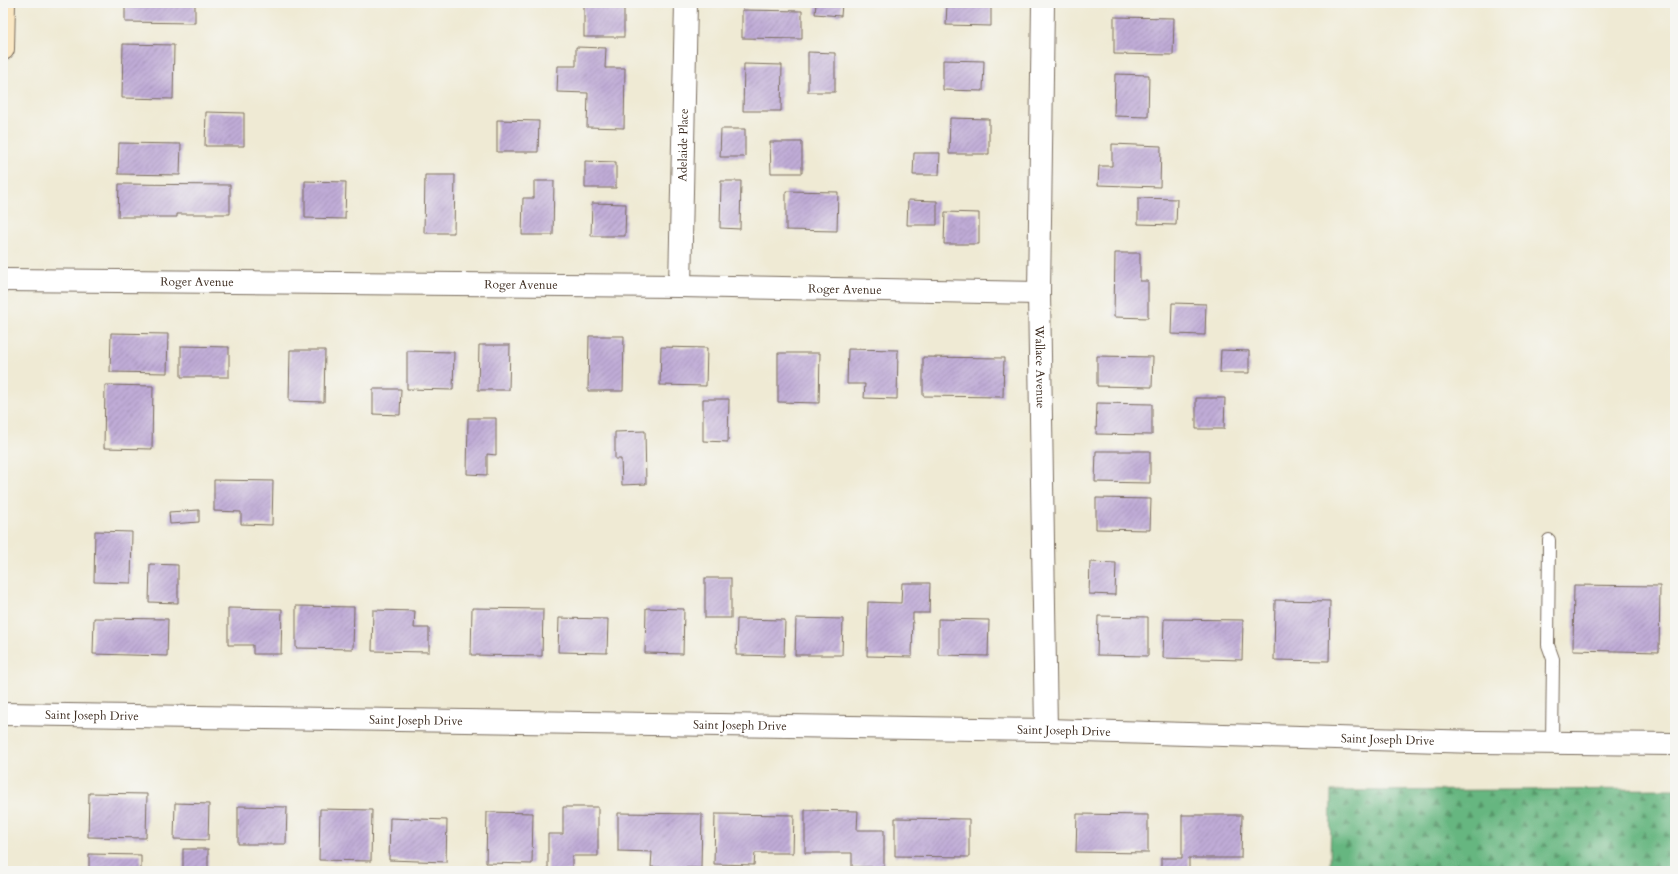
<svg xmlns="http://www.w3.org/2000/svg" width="1678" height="874" font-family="Cardo,serif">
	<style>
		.forest { fill: url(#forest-firs); stroke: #50704f }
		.building { fill: url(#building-hatch) }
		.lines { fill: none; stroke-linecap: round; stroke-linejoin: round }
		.lane-casing { stroke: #7a6d5e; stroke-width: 14 }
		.street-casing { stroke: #7a6d5e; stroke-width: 24 }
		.secondary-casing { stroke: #7a6d5e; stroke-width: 24 }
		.lane { stroke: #fff; stroke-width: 12 }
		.street { stroke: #fff; stroke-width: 22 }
		.secondary { stroke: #fae7c3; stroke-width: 22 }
		.labels { text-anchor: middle; stroke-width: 3; stroke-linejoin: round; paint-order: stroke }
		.street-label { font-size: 12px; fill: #3b2a1e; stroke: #f6f6f2 }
	</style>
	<defs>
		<pattern id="forest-firs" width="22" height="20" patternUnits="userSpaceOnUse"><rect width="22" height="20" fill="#66b680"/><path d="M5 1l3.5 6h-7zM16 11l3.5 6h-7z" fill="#559468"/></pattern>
		<pattern id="building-hatch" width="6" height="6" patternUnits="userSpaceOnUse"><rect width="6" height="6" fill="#c0acd7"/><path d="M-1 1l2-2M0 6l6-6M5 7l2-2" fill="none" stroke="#9d8cae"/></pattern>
	</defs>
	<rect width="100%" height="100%" fill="#f6f6f2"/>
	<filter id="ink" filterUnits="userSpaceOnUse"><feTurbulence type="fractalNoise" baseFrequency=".025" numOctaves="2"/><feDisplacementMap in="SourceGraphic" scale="8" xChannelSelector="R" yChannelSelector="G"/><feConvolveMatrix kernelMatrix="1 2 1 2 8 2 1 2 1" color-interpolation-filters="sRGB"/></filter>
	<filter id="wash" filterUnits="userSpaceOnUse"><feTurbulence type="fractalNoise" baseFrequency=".012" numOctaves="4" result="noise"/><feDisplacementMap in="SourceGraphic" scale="16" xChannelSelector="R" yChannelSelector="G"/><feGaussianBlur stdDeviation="0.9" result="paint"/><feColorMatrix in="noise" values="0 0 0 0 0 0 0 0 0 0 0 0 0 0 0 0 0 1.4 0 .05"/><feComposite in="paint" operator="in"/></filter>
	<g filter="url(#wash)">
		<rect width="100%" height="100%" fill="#efead4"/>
		<polygon class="forest" points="1675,789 1675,871 1330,871 1331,791"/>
		<g id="blocks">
			<g class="building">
				<polygon points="125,3 195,3 195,23 125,22"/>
				<rect x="584" y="3" width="40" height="34"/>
				<polygon points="816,3 842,3 841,16 815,14"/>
				<polygon points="947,3 991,3 991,26 946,25"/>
				<polygon points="742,10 802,11 802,39 742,38"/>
				<polygon points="1114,17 1174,18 1173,55 1114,54"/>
				<polygon points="123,44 174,45 173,99 122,98"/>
				<polygon points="576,47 606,48 605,68 625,68 624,128 587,127 588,93 557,92 558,66 576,66"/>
				<polygon points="808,52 835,53 835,92 808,92"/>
				<polygon points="943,60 984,61 983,91 943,90"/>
				<polygon points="744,64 782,65 781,111 743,111"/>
				<polygon points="1115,74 1149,75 1148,117 1114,116"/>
				<polygon points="206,112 244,113 244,146 205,146"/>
				<polygon points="950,118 989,119 989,154 949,154"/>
				<polygon points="497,120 539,121 538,152 497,152"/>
				<polygon points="721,129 745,129 745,157 720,157"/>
				<polygon points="770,142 802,142 802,173 771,173"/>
				<polygon points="119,143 181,144 180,175 118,174"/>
				<polygon points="1112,144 1161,146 1160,187 1098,185 1099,166 1112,166"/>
				<polygon points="914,153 940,153 939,175 913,175"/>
				<polygon points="585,161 616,162 616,188 585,188"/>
				<polygon points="425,175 455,175 454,233 424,233"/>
				<polygon points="305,181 346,182 345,219 305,218"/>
				<polygon points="534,181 554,181 553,235 522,235 523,198 534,198"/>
				<polygon points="721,181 741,181 740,229 720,228"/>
				<polygon points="119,184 230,185 230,214 177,214 177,217 118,217"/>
				<polygon points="786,191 838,192 837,231 786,230"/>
				<polygon points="1138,198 1177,199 1176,225 1138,224"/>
				<polygon points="908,200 937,201 937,225 907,225"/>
				<polygon points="592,203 626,204 625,236 591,236"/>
				<polygon points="945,212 979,213 979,244 944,244"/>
				<polygon points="1115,253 1140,253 1140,281 1148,281 1148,318 1114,317"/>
				<polygon points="1172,303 1206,304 1205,335 1171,334"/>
				<polygon points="111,333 168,334 167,373 110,372"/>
				<polygon points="589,336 624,336 623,391 588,391"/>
				<polygon points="479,345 510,345 509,390 478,390"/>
				<polygon points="181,346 229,347 229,377 181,377"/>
				<polygon points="661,347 707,348 706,386 660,385"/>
				<polygon points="848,349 898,350 897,399 864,398 865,384 847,384"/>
				<polygon points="290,350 325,350 324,402 289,401"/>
				<polygon points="1221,350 1249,351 1249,373 1220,373"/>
				<polygon points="407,351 454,352 453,390 407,389"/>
				<polygon points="778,353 820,353 819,403 778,402"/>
				<polygon points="1097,356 1153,357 1152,387 1097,386"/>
				<polygon points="923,357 1004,358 1003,397 923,396"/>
				<polygon points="105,385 153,386 152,449 104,448"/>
				<polygon points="373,389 401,389 400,415 373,414"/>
				<polygon points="1196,398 1225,398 1224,429 1196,429"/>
				<polygon points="703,399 729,399 728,442 703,441"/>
				<polygon points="1097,403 1152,404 1152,435 1096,434"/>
				<polygon points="468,418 496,418 496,455 487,454 487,475 467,474"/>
				<polygon points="645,431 646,484 622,485 621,459 615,459 615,432"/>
				<polygon points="1096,451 1150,451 1150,483 1095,482"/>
				<polygon points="214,480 273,481 272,525 241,524 241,512 214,511"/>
				<polygon points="1096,498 1151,499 1150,530 1096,529"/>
				<polygon points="199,510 199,522 170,524 169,512"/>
				<polygon points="95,531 132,532 131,583 94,582"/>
				<polygon points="1090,562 1116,563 1115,595 1089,594"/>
				<polygon points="150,564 178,565 178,603 149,602"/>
				<rect x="705" y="578" width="26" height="40"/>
				<polygon points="902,583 930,583 929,613 913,613 912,657 867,656 868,602 901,603"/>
				<polygon points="1574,585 1660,586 1659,652 1573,650"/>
				<polygon points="1275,600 1330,601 1329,661 1274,660"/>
				<polygon points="296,606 354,607 353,649 296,648"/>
				<polygon points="228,608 282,609 281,654 253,654 253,645 228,645"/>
				<polygon points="472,608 543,609 542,656 471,655"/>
				<polygon points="646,608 684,609 683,654 645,653"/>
				<polygon points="373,610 415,611 414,628 429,628 429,652 372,651"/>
				<polygon points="1098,616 1148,617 1148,656 1097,655"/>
				<polygon points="94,618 168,619 167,656 93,654"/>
				<polygon points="559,618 608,619 607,653 558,652"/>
				<polygon points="796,618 843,619 842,655 795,655"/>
				<polygon points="737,619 785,620 784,656 736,655"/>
				<polygon points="938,619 989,620 988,656 938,655"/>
				<polygon points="1164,619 1243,620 1242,660 1163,658"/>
				<polygon points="89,793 147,794 146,838 88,837"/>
				<polygon points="175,803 209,804 208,840 174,839"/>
				<polygon points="238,806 287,807 286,844 238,844"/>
				<polygon points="563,807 598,807 598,856 572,856 572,871 548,871 548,834 563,834"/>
				<polygon points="320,809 372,810 371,861 319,860"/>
				<polygon points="805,810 858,811 857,830 884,830 884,867 852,867 852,853 805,853"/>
				<polygon points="487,812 533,813 532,864 486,863"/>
				<polygon points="618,813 702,814 701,868 651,867 652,852 618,851"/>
				<polygon points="715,814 794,815 793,853 755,853 754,865 714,864"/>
				<polygon points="1077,814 1148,815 1148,853 1076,852"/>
				<polygon points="1182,815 1242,815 1241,858 1189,858 1189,871 1161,871 1161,858 1182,858"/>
				<polygon points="390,818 447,820 446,862 389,860"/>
				<polygon points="895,818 969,819 969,857 895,856"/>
				<rect x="183" y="849" width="25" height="22"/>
				<polygon points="89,854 141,855 141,871 89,871"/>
			</g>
		</g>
	</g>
	<g filter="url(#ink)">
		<use href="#blocks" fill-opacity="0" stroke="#7a6d5e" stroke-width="1"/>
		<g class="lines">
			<g class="lane-casing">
				<polyline id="lane" points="1549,540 1548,645 1553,659 1552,743"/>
			</g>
			<g class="street-casing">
				<g id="street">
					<path id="s1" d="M1043 3 1039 293 1046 730"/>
					<path id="s2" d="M3 280 680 286 1039 293"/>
					<path id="s3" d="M680 286 686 3"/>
					<path id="s4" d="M3 714 1046 730 1477 742 1675 744"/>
				</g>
			</g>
			<g class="secondary-casing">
				<polyline id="secondary" points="3,49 4,3"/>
			</g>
			<use href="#lane" class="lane"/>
			<use href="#street" class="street"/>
			<use href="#secondary" class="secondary"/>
		</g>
	</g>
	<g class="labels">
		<g class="street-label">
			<text dy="4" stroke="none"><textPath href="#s3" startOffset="141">Adelaide Place</textPath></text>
			<text dy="4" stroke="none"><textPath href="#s2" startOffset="194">Roger Avenue</textPath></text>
			<text dy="4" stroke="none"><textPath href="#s2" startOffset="518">Roger Avenue</textPath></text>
			<text dy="4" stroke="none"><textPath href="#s2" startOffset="842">Roger Avenue</textPath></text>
			<text dy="4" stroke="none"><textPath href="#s1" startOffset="364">Wallace Avenue</textPath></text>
			<text dy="4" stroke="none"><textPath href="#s4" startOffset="89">Saint Joseph Drive</textPath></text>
			<text dy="4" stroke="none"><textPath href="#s4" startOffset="413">Saint Joseph Drive</textPath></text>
			<text dy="4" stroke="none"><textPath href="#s4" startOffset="737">Saint Joseph Drive</textPath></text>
			<text dy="4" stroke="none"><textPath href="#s4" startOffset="1061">Saint Joseph Drive</textPath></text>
			<text dy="4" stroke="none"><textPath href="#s4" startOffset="1385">Saint Joseph Drive</textPath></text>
		</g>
	</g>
	<rect width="1678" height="874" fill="none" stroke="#f6f6f2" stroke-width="16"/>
</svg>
